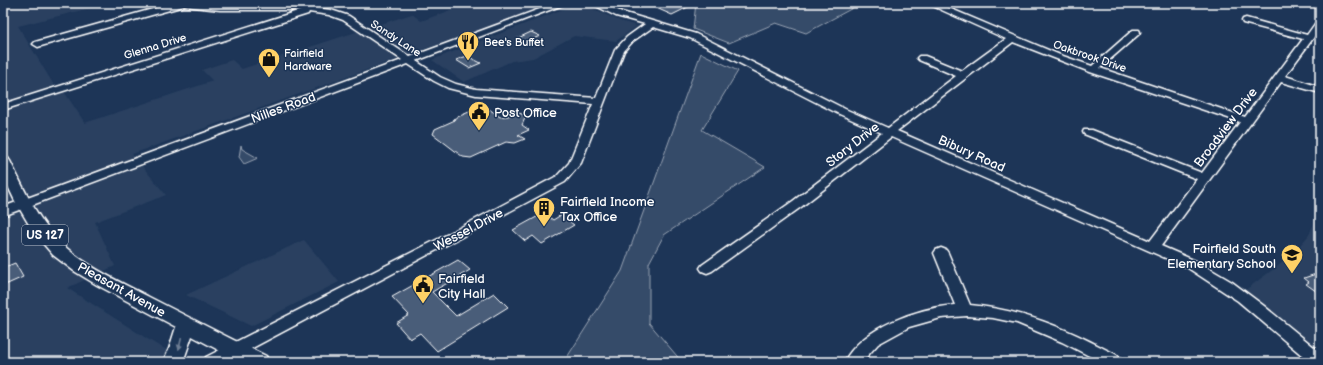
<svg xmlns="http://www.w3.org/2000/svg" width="1323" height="365" font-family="'Balsamiq Sans',sans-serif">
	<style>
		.built { fill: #2a4161 }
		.green { fill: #364b69; stroke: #9aa5b4 }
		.building { fill: #4a5d79; stroke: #fff }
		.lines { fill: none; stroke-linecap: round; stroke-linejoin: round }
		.minor-casing { stroke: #fff; stroke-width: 3 }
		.major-casing { stroke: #fff; stroke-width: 3 }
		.minor { fill: #1d3557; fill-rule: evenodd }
		.major { fill: #1d3557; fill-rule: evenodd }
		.oneway { fill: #6c7c92 }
		.labels { text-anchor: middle; stroke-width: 3; stroke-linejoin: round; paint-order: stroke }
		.far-street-label { font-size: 11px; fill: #fff; stroke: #1d3557 }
		.far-poi-label { font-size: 11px; fill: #fff; stroke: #1d3557; text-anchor: start }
		.shield { fill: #1d3557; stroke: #bbc2cd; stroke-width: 1 }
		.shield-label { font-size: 12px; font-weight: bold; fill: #fff }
		.street-label { font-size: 13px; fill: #fff; stroke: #1d3557 }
		.poi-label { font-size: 13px; fill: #fff; stroke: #1d3557; text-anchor: start }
	</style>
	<rect width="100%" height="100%" fill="#1d3557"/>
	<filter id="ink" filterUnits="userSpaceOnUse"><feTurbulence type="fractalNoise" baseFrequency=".025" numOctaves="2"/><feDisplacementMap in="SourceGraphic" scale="8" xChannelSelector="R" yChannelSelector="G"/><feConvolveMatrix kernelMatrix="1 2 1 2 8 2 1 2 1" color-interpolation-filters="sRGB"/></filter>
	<g filter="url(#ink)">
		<g class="built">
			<polygon points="3,3 111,3 18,26 55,87 63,90 85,123 213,81 202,70 232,60 242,69 412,14 421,21 460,7 453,3 553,3 132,154 166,195 95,222 115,266 67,288 157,345 193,362 3,362"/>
			<polygon points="579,3 620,21 637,26 616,41 574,36 533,58 512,61 464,82 432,60"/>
			<polygon points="1320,209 1320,361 1240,294 1290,257 1309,235"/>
			<polygon points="304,240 339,282 251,326 186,295"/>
		</g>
		<g class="green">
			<polygon points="696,3 862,3 806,33 776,23 729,43 693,29"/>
			<polygon points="701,53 738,71 702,130 765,167 664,235 649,263 649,323 682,362 564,362 622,271"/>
			<polygon points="241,145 242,149 258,158 244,164 239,157"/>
		</g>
		<g class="building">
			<polygon points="645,3 682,3 690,6 672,15"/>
			<polygon points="531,32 540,36 524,43 516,39"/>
			<polygon points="467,56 481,63 469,68 456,60"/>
			<polygon points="482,109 489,109 500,117 508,116 517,112 526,116 522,125 529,130 518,135 525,139 515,143 506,142 471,158 463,157 433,134 435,129 455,120 453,119 469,112 471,113"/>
			<polygon points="544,213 553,220 561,215 574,225 542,244 533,236 525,241 513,230"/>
			<polygon points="458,260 470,270 432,292 456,316 494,293 508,307 437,351 420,333 410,339 396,323 409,315 392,297"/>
			<polygon points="15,263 23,277 3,286 3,268"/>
			<polygon points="1316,274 1320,277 1320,294 1306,284 1309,282 1304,278"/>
		</g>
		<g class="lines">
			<g class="minor-casing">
				<g id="minor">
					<path d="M174 3H199L220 6H302L331 10 349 16 410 57 556 3H568L416 61 440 77 456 84 476 89 596 98 615 50 627 37 645 24 616 16 590 3H601L622 12 696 34 845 109 888 128 956 76 919 60 917 58 919 56H925L962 71 1006 39 926 3H937L1060 55 1092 66 1133 30H1139L1140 32 1139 34 1100 68 1245 117 1303 39 1243 23 1242 21 1243 19 1246 18 1307 35 1317 21 1320 20V29L1285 76 1320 87V93L1281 82 1161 246 1198 262 1232 282 1264 306 1320 352V362H1310L1238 301 1188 268 891 137 801 207 712 271 707 273 702 271 700 268 702 265 793 201 882 133 837 113 690 38 653 27 633 41 624 51 581 163 565 182 226 362H204L206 357 448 234 557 176 569 163 593 104 476 95 448 88 434 81 408 64 3 216V207L402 60 343 20 329 15 309 12 308 14 3 110V104L301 10H220L184 6 41 46 38 47 33 44 35 42ZM1013 42 1090 72 1240 122 1202 173 1092 130H1084L1083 132 1084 134 1197 179 1150 241 897 131Z"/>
					<path d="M941 248 946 250 948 253 970 305C1016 309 1059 325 1101 347 1108 351 1119 354 1123 362H1101L1062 342 1017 323 993 318 967 316 941 318 909 327 878 344 862 362H844C862 327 918 308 955 305L934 253 936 250Z"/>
				</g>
			</g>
			<g class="major-casing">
				<path id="major" d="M3 157 8 158 10 161C24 189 37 219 59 241 84 266 118 281 149 297 188 317 227 337 266 356L269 362H241L192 336 183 362H163L169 349 176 327 97 285 74 271 53 255 34 233 15 201 3 176Z"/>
			</g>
			<use href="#minor" class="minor"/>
			<use href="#major" class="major"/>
		</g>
		<defs><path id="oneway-solid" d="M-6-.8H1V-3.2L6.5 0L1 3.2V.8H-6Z"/></defs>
		<use class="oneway" href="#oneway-solid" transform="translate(180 344) rotate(103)"/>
	</g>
	<defs>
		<g id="restaurant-pin" transform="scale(1.15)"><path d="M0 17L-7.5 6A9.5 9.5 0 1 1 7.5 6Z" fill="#ffd166" stroke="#1d3557"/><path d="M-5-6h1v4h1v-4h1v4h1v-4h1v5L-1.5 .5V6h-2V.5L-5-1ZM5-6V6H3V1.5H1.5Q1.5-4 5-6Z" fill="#111"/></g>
		<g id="shop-pin" transform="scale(1.15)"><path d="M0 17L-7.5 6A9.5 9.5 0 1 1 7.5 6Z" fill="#ffd166" stroke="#1d3557"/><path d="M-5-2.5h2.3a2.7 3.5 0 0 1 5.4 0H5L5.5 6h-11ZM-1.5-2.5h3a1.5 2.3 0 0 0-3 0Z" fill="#111"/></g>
		<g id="civic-pin" transform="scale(1.15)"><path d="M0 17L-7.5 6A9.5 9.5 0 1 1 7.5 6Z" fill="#ffd166" stroke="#1d3557"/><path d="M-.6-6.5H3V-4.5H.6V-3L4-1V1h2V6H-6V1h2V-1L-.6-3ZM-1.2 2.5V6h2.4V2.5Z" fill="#111"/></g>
		<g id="building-pin" transform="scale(1.15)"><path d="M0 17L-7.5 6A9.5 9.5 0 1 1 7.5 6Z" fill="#ffd166" stroke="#1d3557"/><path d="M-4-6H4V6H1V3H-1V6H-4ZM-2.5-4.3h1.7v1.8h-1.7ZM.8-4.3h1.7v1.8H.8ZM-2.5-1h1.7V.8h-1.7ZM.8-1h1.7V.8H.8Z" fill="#111"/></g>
		<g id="school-pin" transform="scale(1.15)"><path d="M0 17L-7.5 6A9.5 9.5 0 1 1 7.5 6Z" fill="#ffd166" stroke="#1d3557"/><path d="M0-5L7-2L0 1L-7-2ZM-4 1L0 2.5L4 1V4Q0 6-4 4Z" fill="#111"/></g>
	</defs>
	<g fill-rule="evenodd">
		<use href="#restaurant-pin" x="468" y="42"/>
		<use href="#shop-pin" x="269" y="59"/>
		<use href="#civic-pin" x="479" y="112"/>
		<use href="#building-pin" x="544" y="208"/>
		<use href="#school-pin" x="1292" y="255"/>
		<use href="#civic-pin" x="423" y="285"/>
	</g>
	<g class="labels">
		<g class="far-street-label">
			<text transform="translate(396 38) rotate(33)" y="4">Sandy Lane</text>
			<text transform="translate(155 46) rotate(-17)" y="4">Glenna Drive</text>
			<text transform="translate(1090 56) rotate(19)" y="4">Oakbrook Drive</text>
		</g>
		<g class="far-poi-label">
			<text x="484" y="46">Bee's Buffet</text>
			<text x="284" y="57">Fairfield<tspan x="284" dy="13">Hardware</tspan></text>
		</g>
		<rect class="shield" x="22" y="225" width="46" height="20" rx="3"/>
		<g class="shield-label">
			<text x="45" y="239">US 127</text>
		</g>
		<g class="street-label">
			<text transform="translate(283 107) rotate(-20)" y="5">Nilles Road</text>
			<text transform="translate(1225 127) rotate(-53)" y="5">Broadview Drive</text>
			<text transform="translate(852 144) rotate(-38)" y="5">Story Drive</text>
			<text transform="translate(972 153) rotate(24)" y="5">Bibury Road</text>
			<text transform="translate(468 229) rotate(-28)" y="5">Wessel Drive</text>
			<text transform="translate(122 289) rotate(29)" y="5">Pleasant Avenue</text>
		</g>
		<g class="poi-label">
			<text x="494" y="117">Post Office</text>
			<text x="560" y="206">Fairfield Income<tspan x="560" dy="15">Tax Office</tspan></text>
			<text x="1276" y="253" text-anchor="end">Fairfield South<tspan x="1276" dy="15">Elementary School</tspan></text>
			<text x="438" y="283">Fairfield<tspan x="438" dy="15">City Hall</tspan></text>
		</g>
	</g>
	<rect width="1323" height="365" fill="none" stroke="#1d3557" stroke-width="16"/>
	<rect x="8" y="8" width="1307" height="349" fill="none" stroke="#fff" stroke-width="1.5" filter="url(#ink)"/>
</svg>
